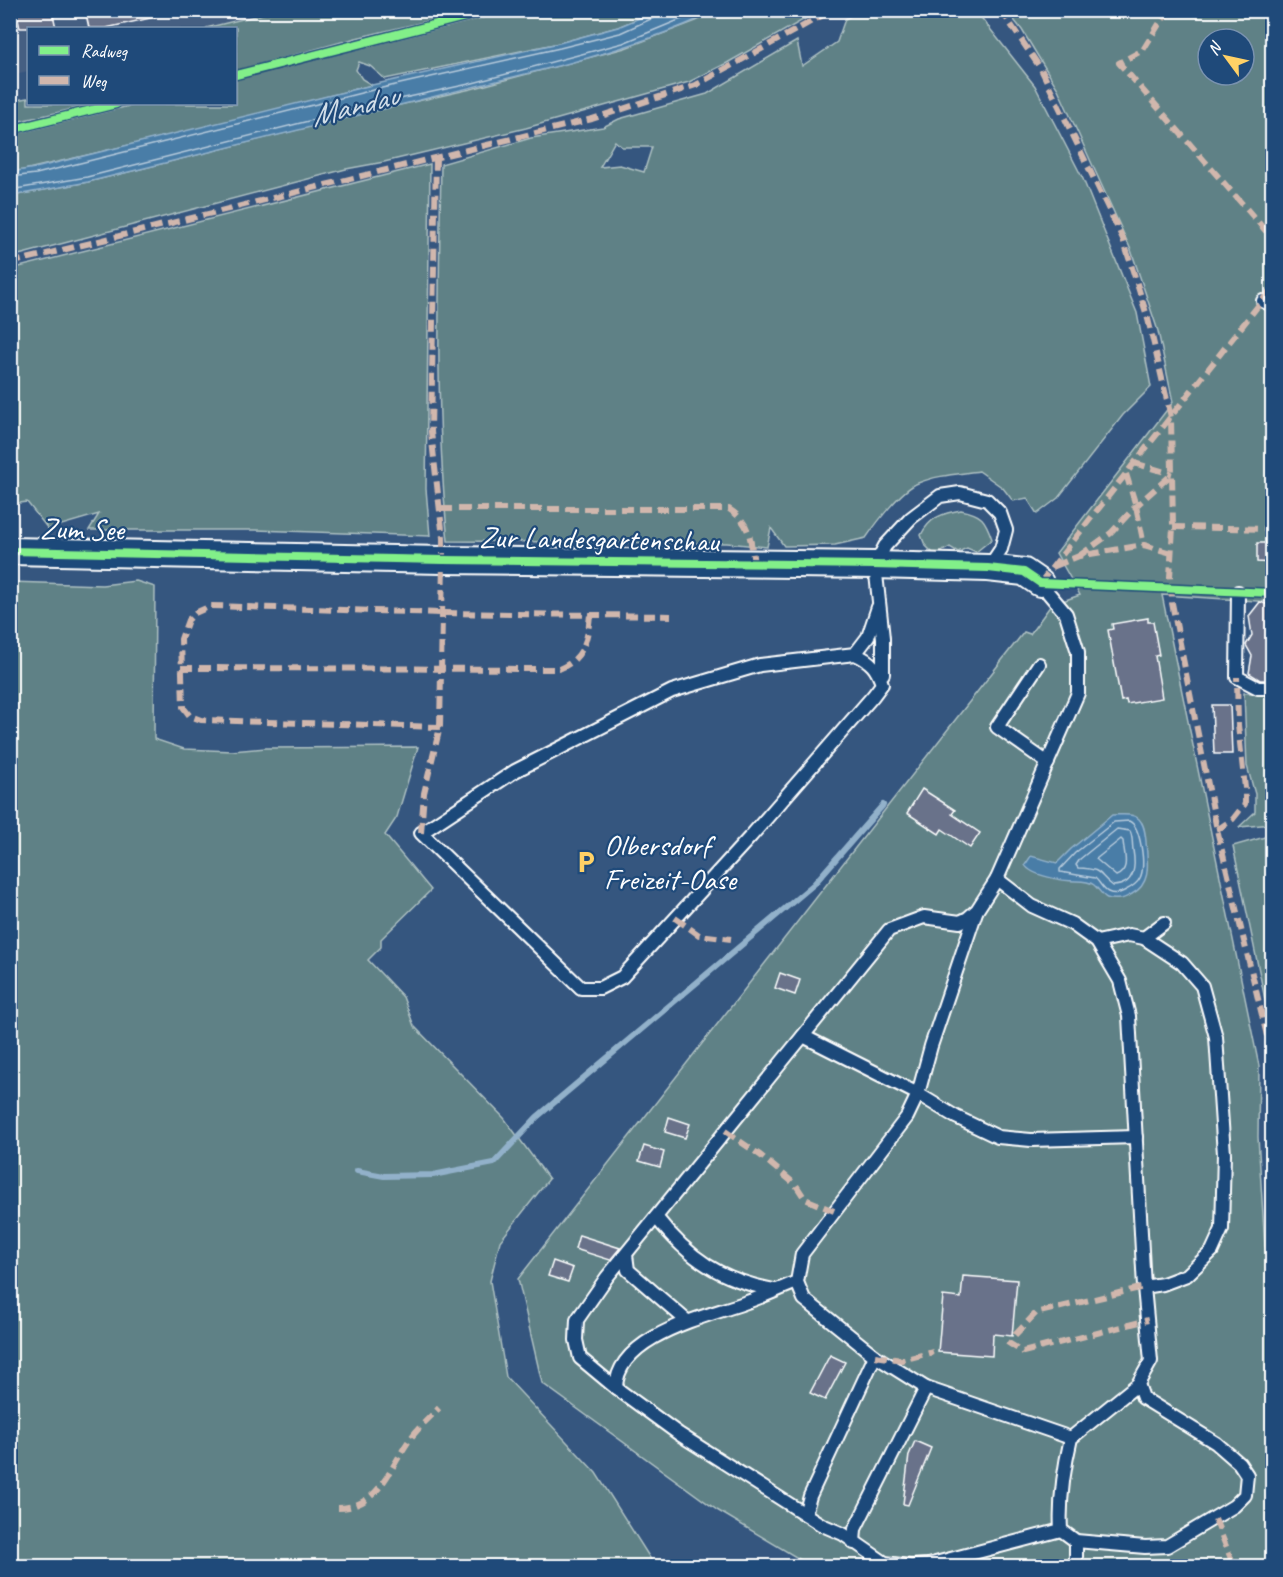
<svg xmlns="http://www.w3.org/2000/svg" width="1283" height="1577" font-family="Caveat,sans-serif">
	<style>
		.built { fill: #455e82 }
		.green { fill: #5e8186; stroke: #aec0c2; stroke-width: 1.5; fill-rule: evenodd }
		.water { fill: #4a7da7; stroke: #92b1ca; stroke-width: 1.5 }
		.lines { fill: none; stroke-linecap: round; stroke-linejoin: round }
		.shore { stroke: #b7cbdc; stroke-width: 1.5 }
		.stream { stroke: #92b1ca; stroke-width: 6 }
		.building { fill: #69728a; stroke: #fff; stroke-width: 1.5 }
		.lane-casing { stroke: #fff; stroke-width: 16 }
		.street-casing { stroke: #fff; stroke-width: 30 }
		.lane { stroke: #1f4a7a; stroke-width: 12 }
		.street { stroke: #1f4a7a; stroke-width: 26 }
		.quiet { stroke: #d1b7ad; stroke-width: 6; stroke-dasharray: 12 6; stroke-linecap: butt }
		.cycleway-casing { stroke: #1f4a7a; stroke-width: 11 }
		.cycleway { stroke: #82f089; stroke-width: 8 }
		.labels { text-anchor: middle; stroke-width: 4.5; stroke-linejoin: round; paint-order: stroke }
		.street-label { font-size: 30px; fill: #fff; stroke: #1f4a7a }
		.poi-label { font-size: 30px; fill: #fff; stroke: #1f4a7a; text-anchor: start }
		.water-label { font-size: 32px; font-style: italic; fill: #d2dee9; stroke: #1f4a7a }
	</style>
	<rect width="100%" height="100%" fill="#35567f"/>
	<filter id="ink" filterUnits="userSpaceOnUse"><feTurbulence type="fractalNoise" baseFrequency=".0167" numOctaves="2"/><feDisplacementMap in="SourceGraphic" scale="12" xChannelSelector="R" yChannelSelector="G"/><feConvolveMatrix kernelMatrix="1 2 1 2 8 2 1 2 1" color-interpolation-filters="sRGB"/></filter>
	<g filter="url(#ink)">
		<polygon class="built" points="10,11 279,11 206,28 28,28 28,71 11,75"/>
		<g class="green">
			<polygon points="279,10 470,10 470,11 356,38 236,71 236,28 206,28"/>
			<polygon points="510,11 656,11 618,27 559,43 385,79 370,66 359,62 356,70 362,79 372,85 227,122 11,173 10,135 137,104 236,104 236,79"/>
			<polygon points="716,11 819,11 727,63 689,82 526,128 384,162 346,169 11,257 11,196 88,182 373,111 471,89 625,48 696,21"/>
			<path d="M860 11H976L1035 86 1083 179 1137 313 1151 387 1123 415 1058 498 1037 514 1027 498 1013 501 1003 488 979 471C959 474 937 475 918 483 901 490 877 522 866 538L835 545 784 546 771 528 767 547 727 543 448 541C435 416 439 290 441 164L531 138 603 127 619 119 707 94 797 41 802 66 837 42 845 19ZM615 141 622 147H652L644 172 620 165 600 167Z"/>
			<path d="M1007 11H1272V602L1162 595 1259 1066 1258 1137 1265 1246 1272 1263V1566H811L717 1510 542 1383 518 1279 1024 632 1030 634 1051 605 1080 595 1056 553 1173 402 1158 331 1131 250 1058 89 1022 30ZM1208 39H1244V75H1208Z"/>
			<polygon points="28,98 28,104 95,104 11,123 11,101"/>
			<polygon points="430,164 426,489 430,536 256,530 89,530 99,514 48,529 27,502 11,504 11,269"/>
			<path d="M961 510C982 514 985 519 992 539L976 552 967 548 958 552 950 547 935 555 925 545 921 535C930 517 943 513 961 510Z"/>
			<polygon points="136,581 155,587 154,739 184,749 232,751 266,748 418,747 397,817 385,835 431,890 381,939 381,947 368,960 403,997 414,1026 504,1118 549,1179 500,1241 490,1281 506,1377 596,1473 655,1566 11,1566 11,582 102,585"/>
			<polygon points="1244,693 1272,693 1272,824 1239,827 1255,812 1255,794 1247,766"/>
			<polygon points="1272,835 1272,1033 1233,846"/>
		</g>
		<g class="water">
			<path d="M656 11H716C668 34 618 50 566 64L88 182 11 196V172L35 168 372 85 559 43 618 27Z"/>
			<path d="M1112 815C1121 815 1133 813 1139 819 1145 825 1145 834 1146 841 1147 860 1153 883 1132 894 1128 896 1124 899 1120 899 1102 901 1104 894 1094 885 1089 881 1082 881 1076 881 1064 881 1031 876 1025 865L1031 856 1057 863 1071 849Z"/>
		</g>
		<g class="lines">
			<g class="shore">
				<polyline points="10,177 36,174 373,90 560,48 620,33 653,18 656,10"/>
				<polyline points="10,190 87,177 372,105 469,84 623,43 703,10"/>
				<path d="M1129 821C1141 826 1146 866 1140 878 1137 884 1132 887 1126 890 1121 893 1114 895 1108 892 1102 889 1100 882 1095 878L1060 872V869L1075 853 1114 822Z"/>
				<path d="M1117 829 1130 831C1133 837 1132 843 1133 850 1136 867 1135 885 1113 886 1097 874 1104 869 1078 868L1076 865 1080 859Z"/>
				<path d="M1121 839 1123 841C1124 854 1131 870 1116 876L1096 859Z"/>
			</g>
			<polyline class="stream" points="357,1171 384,1176 433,1175 494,1163 537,1117 814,884 883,805"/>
		</g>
		<g class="building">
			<polygon points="15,10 52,10 56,28 20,28"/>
			<polygon points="85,10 154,10 155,17 106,28 89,28"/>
			<polygon points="1257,543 1272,543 1272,563 1257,562"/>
			<polygon points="1260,602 1272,606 1272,680 1260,680 1249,673 1252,656 1246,645 1252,635 1249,616"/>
			<polygon points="1148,618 1148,622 1153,622 1159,655 1155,656 1162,698 1127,704 1126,700 1121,701 1108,630 1113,629 1112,624"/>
			<polygon points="1212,705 1230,705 1232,754 1214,754"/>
			<polygon points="922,789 955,810 952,814 980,833 970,848 942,829 939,834 907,813"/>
			<polygon points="780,973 800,980 795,995 775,988"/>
			<polygon points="669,1117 690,1124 685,1138 665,1132"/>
			<polygon points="644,1146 664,1152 660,1167 639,1161"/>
			<polygon points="579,1235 620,1248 610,1260 575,1249"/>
			<polygon points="553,1261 573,1268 568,1282 548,1276"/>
			<polygon points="963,1276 1017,1280 1012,1336 993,1334 992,1356 938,1352 943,1296 961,1298"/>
			<polygon points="830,1355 845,1362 825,1400 810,1393"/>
			<polygon points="915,1441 931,1448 908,1505 903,1504 909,1455"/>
		</g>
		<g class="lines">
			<g class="lane-casing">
				<g id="lane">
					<polyline points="1263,301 1272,305"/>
					<polyline points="1238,592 1237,677 1258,688 1272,688"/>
					<path d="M855 654C871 661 877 668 882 684L873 696 751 836 622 977 600 988H581L421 833 515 771 672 691 760 665Z"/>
					<polyline points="855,654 868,637 878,607"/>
					<polyline points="1039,664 997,727 1048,763"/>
					<polyline points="883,674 883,638 875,565 885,546 911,518 940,496 960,493 987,500 1000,513 1006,530 1001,549 989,567"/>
					<path d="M997 879 1032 906 1072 924 1097 942 1120 981 1129 1016 1144 1287 1151 1361 1138 1384 1071 1438C1064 1468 1059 1498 1061 1530L1076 1541 1145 1547 1167 1546 1234 1506 1245 1495 1247 1475 1239 1463 1216 1443 1143 1398 1138 1384"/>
					<polyline points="976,912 931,1046 918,1094 907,1117 802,1254 797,1282 804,1299 875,1356 926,1388 1071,1438"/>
					<polyline points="1144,938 1164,923"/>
					<polyline points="1097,942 1129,935 1144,938 1182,963 1202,986 1216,1037 1224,1154 1222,1229 1212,1251 1187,1275 1163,1284 1144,1287"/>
					<polyline points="803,1036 918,1094 956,1117 998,1137 1031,1140 1136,1137"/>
					<path d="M656 1217C689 1259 721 1280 774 1290"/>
					<polyline points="626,1255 628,1270 687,1321"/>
					<path d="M616 1388C617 1336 705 1317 744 1303 762 1297 779 1289 797 1282"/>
					<polyline points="805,1514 810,1496 875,1356"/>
					<polyline points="1076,1541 1076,1566"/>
					<polyline points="854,1543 855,1529 926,1388"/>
					<polyline points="909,1566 885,1563 843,1534 822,1525 679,1434 616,1388 580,1358 576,1340 577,1320 607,1277 889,930 924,917 960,922 968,918 977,910 997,879 1078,693 1078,652 1066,614 1040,583"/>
					<polyline points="913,1566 928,1565 1061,1530"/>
				</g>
			</g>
			<g class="street-casing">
				<polyline id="street" points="10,551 443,560 875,565 988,568 1024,572 1040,583"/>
			</g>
			<use href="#lane" class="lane"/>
			<use href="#street" class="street"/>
			<g class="quiet">
				<polyline points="1001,10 1041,69 1123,239 1148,319 1171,417 1173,527 1170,577 1172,603 1217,830 1270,1048 1272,1203"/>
				<polyline points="1171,10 1161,21 1143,50 1119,63 1272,238"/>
				<polyline points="10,263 592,119 696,85 832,10"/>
				<polyline points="1134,463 1172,474"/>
				<polyline points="1126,474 1136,506 1144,545"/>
				<path d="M440 509H729C751 523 751 541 754 565"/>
				<polyline points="1173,527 1272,529"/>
				<polyline points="1079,556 1111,533 1136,506 1172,474"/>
				<polyline points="1055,566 1079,556 1144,545 1171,553"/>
				<polyline points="1040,583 1272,288"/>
				<path d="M181 668 559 669C584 659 588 639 590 614"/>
				<polyline points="440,727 201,720 190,716 183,707 181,639 188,620 195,613 211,606 442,613 671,616"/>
				<polyline points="1217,830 1233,819 1245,804 1245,788 1238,725 1237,677"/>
				<polyline points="421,833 424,793 440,727 443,560 443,538 431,432 436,157"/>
				<polyline points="675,918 699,935 731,939"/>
				<polyline points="725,1131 760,1155 796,1185 805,1199 834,1211"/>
				<polyline points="1015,1335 1036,1313 1144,1287"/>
				<polyline points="1007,1342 1023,1352 1148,1320"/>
				<polyline points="875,1356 902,1360 933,1352"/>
				<path d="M338 1508C378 1508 389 1470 408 1442 417 1429 428 1419 439 1408"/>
				<polyline points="1215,1519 1234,1566"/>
			</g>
			<g class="cycleway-casing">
				<g id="cycleway">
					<polyline points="236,75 492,10"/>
					<polyline points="10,130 116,104"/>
					<polyline points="10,551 443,560 875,565 988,568 1024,572 1040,583 1272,593"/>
				</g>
			</g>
			<use href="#cycleway" class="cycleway"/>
		</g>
	</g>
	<defs>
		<g id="parking-bare" transform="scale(1.8)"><path d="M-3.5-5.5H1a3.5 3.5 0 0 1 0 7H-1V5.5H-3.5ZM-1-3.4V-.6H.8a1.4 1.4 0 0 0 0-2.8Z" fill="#ffd166" stroke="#1f4a7a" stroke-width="2.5" paint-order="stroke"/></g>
	</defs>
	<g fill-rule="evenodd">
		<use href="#parking-bare" x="586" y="862"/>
	</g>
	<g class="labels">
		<g class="street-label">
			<text transform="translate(82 529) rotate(1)" y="10">Zum See</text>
			<text transform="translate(599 539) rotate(1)" y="10">Zur Landesgartenschau</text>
		</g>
		<g class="poi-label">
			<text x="604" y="855">Olbersdorf<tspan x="604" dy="34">Freizeit-Oase</tspan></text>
		</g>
		<g class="water-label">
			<text transform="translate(354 105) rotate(-14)" y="11">Mandau</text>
		</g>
	</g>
	<rect width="1283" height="1577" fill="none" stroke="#1f4a7a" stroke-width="36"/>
	<rect x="18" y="18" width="1247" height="1541" fill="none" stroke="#fff" stroke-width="2" filter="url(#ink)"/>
	<rect x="27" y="27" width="210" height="78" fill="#1f4a7a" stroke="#7992af" stroke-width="1.5"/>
	<rect x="39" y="46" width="30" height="9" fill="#82f089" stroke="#7992af" stroke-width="1.5"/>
	<text x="81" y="57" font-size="18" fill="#ffffff">Radweg</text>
	<rect x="39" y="76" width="30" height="9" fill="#d1b7ad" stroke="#7992af" stroke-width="1.5"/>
	<text x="81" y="87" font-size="18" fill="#ffffff">Weg</text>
	<g transform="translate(1226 57) rotate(303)"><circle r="28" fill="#1f4a7a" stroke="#7992af" stroke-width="1.5"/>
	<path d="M0-4.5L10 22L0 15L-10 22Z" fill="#ffd166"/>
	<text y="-9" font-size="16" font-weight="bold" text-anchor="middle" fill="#ffffff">N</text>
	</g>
</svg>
